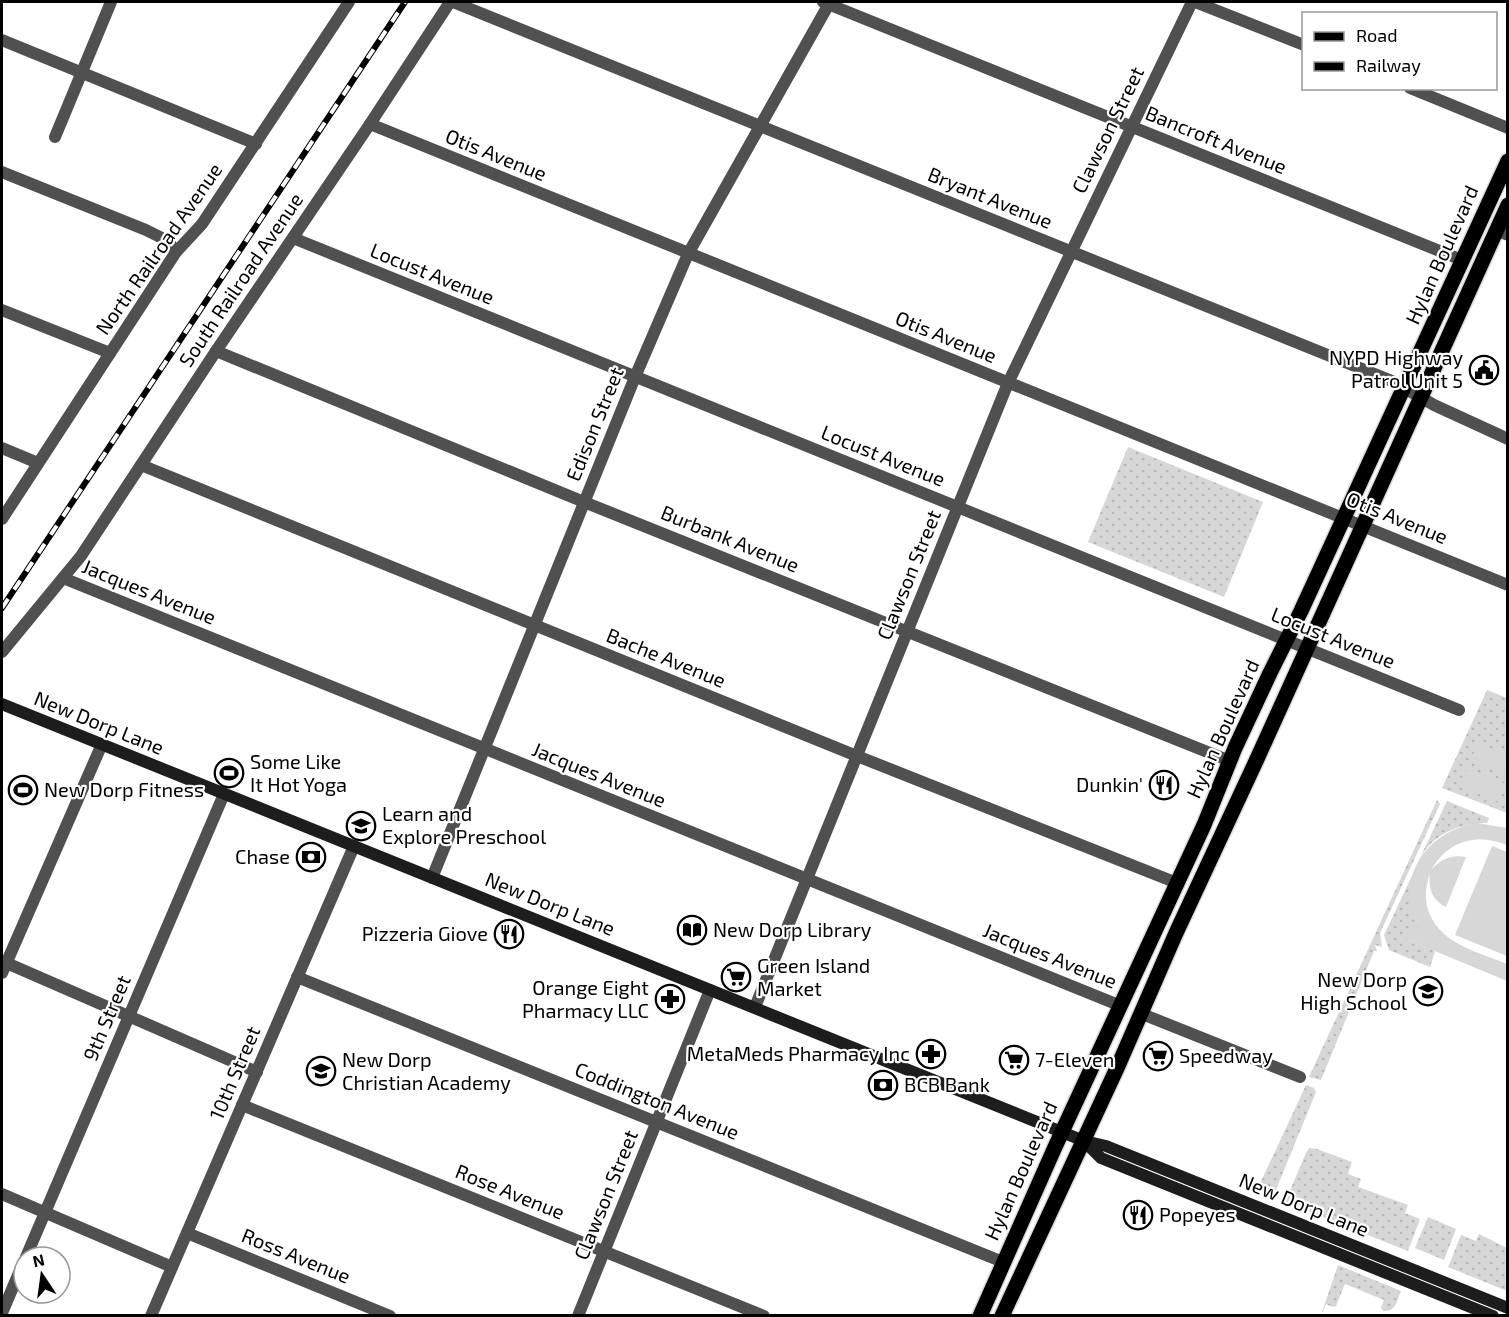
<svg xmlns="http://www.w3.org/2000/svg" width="1509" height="1317" font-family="'Exo 2',sans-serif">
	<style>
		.grass { fill: url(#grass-dots) }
		.garden { fill: #d7d7d7 }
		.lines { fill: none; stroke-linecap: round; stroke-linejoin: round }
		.primary-casing { stroke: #dbdbdb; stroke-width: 18 }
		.street { stroke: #505050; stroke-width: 12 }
		.secondary { stroke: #1d1d1d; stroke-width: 12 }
		.primary { stroke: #000; stroke-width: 15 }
		.rail-casing { stroke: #000; stroke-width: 6 }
		.rail { stroke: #fff; stroke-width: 4; stroke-dasharray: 11; stroke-linecap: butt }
		.labels { text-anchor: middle; stroke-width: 4.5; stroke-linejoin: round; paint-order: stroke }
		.street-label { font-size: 20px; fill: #000; stroke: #fff }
		.poi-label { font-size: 20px; fill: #000; stroke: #fff; text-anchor: start }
	</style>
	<defs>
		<pattern id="grass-dots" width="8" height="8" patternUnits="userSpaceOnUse" patternTransform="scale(1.5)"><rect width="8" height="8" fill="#d7d7d7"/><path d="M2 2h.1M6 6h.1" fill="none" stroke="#b7b7b7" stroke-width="1.8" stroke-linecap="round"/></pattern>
	</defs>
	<rect width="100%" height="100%" fill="#fff"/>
	<g class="grass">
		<polygon points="1128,447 1263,502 1224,597 1088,542"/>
		<polygon points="1487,690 1507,698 1507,813 1442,788"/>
		<polygon points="1437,800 1440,804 1380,933 1382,947 1375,945 1377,951 1374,951 1321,1080 1309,1077"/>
		<path d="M1447 801 1489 818 1487 823C1460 823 1432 834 1419 860Z"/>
		<path d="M1418 863C1409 885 1408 908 1420 929L1406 939 1435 951 1430 967 1389 950 1384 935Z"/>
		<polygon points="1306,1085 1314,1088 1316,1092 1273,1197 1257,1190"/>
		<polygon points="1309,1148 1317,1149 1352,1162 1348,1174 1361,1179 1358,1187 1408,1205 1405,1213 1420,1219 1408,1251 1285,1202 1306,1153"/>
		<polygon points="1428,1217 1456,1229 1444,1260 1415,1248"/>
		<polygon points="1479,1234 1507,1248 1507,1291 1448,1267 1461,1235 1476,1241"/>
		<path d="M1338 1265 1401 1291C1397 1300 1396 1312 1384 1311L1381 1308 1384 1300 1345 1284 1336 1306 1333 1307 1326 1304 1321 1315Z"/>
	</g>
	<g class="garden">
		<polygon points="1478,743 1507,755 1507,776 1470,761"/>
		<polygon points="1467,769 1506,784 1499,802 1460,787"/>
		<path d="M1477 823 1507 828V845C1478 833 1448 840 1432 869 1441 859 1451 854 1466 857L1446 907C1432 900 1428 888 1430 874 1426 884 1425 895 1427 906 1436 943 1476 951 1507 964V981L1406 939 1412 925 1419 928C1393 879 1426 831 1477 823Z"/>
		<polygon points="1492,846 1507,852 1507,956 1455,935"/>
	</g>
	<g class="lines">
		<g class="primary-casing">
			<g id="primary">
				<polyline points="980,1316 1055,1147 1204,825 1235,748 1270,673 1301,611 1508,161"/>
				<polyline points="1002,1316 1118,1066 1176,933 1257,759 1508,205"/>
			</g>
		</g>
		<g class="street">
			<polyline points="453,2 1392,381 1434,405 1508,439"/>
			<polyline points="823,2 1462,260"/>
			<polyline points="1195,2 1304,45"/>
			<polyline points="2,40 256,144"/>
			<polyline points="1410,88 1508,128"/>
			<path d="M370 124C749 279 1129 429 1508 585"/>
			<polyline points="55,137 111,2"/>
			<polyline points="2,172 146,230 168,241 176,252"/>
			<polyline points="1496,230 1508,235"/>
			<polyline points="293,238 1459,710"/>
			<polyline points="2,310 110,353"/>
			<polyline points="216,351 584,502 1230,761"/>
			<polyline points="2,448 38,463"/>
			<polyline points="141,465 847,752 1177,883"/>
			<polyline points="2,519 176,252 202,224 349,2"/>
			<polyline points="63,578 1121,1006"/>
			<polyline points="2,652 81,556 216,351 370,124 450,2"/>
			<polyline points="432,878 635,377 688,254 830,2"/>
			<polyline points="2,961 257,1072"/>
			<polyline points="2,973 102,744"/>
			<polyline points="297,977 1003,1262"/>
			<polyline points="755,1007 1008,383 1192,2"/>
			<polyline points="1142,1014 1300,1077"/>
			<polyline points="242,1105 764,1316"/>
			<polyline points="2,1194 172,1267"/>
			<polyline points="187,1233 390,1316"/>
			<polyline points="26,1257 224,794"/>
			<polyline points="2,1313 24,1261"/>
			<polyline points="151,1316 354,846"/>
			<polyline points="578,1316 710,990"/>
		</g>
		<g class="secondary">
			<polyline points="2,704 1084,1141 1106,1146 1508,1308"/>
			<polyline points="1085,1142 1101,1158 1493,1316"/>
		</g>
		<use href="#primary" class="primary"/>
		<g class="rail-casing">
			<polyline id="rail" points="2,608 405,2"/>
		</g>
		<use href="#rail" class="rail"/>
	</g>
	<defs>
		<g id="civic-ring" transform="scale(1.5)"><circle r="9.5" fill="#fff" stroke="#000" stroke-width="1.5"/><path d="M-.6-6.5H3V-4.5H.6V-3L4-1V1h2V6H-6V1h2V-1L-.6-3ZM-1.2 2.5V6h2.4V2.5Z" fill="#000"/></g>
		<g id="stadium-ring" transform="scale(1.5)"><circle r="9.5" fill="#fff" stroke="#000" stroke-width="1.5"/><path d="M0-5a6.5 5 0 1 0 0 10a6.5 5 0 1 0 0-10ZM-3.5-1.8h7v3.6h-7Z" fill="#000"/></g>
		<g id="restaurant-ring" transform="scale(1.5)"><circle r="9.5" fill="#fff" stroke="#000" stroke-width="1.5"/><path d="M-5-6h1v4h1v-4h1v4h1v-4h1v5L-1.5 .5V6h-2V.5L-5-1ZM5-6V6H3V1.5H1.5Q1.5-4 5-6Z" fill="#000"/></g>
		<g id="school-ring" transform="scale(1.5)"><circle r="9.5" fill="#fff" stroke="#000" stroke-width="1.5"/><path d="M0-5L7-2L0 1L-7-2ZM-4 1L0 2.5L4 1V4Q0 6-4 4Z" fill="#000"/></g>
		<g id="bank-ring" transform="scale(1.5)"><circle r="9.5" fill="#fff" stroke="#000" stroke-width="1.5"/><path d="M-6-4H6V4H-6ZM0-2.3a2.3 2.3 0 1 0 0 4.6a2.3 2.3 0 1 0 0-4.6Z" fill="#000"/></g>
		<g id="library-ring" transform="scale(1.5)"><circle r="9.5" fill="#fff" stroke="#000" stroke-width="1.5"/><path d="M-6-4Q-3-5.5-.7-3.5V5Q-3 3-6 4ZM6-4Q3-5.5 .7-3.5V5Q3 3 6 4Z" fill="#000"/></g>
		<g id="supermarket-ring" transform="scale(1.5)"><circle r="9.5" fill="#fff" stroke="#000" stroke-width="1.5"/><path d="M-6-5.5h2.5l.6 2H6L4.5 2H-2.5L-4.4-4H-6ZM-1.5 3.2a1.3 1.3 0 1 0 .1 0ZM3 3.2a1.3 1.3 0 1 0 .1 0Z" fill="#000"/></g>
		<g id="pharmacy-ring" transform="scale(1.5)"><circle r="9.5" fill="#fff" stroke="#000" stroke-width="1.5"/><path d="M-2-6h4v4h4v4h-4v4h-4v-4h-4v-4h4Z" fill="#000"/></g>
	</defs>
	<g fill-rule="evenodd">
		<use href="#civic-ring" x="1484" y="370"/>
		<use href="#stadium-ring" x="229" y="773"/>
		<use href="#restaurant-ring" x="1164" y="785"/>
		<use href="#stadium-ring" x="23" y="790"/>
		<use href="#school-ring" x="361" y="826"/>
		<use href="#bank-ring" x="311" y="857"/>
		<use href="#library-ring" x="692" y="930"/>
		<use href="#restaurant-ring" x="509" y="934"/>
		<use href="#supermarket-ring" x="736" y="977"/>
		<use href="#school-ring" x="1428" y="991"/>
		<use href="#pharmacy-ring" x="670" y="999"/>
		<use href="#pharmacy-ring" x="931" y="1054"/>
		<use href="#supermarket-ring" x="1158" y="1056"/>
		<use href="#supermarket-ring" x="1014" y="1060"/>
		<use href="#school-ring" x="321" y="1071"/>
		<use href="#bank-ring" x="883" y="1085"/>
		<use href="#restaurant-ring" x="1138" y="1215"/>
	</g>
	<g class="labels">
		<g class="street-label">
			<text transform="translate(1108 130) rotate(-64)" y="7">Clawson Street</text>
			<text transform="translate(1216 140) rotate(22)" y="7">Bancroft Avenue</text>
			<text transform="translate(496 155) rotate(22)" y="7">Otis Avenue</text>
			<text transform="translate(990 198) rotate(22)" y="7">Bryant Avenue</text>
			<text transform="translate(159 249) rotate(-55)" y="7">North Railroad Avenue</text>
			<text transform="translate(1442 255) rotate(-66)" y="7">Hylan Boulevard</text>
			<text transform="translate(432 274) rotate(22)" y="7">Locust Avenue</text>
			<text transform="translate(241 280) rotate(-56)" y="7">South Railroad Avenue</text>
			<text transform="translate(946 337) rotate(22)" y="7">Otis Avenue</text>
			<text transform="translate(595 424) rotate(-68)" y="7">Edison Street</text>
			<text transform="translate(883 456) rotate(22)" y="7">Locust Avenue</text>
			<text transform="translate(1397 518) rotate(22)" y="7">Otis Avenue</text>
			<text transform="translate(730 539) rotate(22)" y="7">Burbank Avenue</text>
			<text transform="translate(909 575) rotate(-68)" y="7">Clawson Street</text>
			<text transform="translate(149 592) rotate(22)" y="7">Jacques Avenue</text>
			<text transform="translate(1333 638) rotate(22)" y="7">Locust Avenue</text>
			<text transform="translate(666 658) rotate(22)" y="7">Bache Avenue</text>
			<text transform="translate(99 723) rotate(22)" y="7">New Dorp Lane</text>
			<text transform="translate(1223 729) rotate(-66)" y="7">Hylan Boulevard</text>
			<text transform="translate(599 775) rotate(22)" y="7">Jacques Avenue</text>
			<text transform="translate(550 904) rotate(22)" y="7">New Dorp Lane</text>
			<text transform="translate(1050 956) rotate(22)" y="7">Jacques Avenue</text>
			<text transform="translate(107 1018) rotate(-67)" y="7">9th Street</text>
			<text transform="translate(235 1073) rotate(-67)" y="7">10th Street</text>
			<text transform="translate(657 1101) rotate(22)" y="7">Coddington Avenue</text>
			<text transform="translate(1021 1171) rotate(-66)" y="7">Hylan Boulevard</text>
			<text transform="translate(510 1192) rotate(22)" y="7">Rose Avenue</text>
			<text transform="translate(606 1195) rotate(-68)" y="7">Clawson Street</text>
			<text transform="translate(1304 1205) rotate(22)" y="7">New Dorp Lane</text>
			<text transform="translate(296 1256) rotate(22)" y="7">Ross Avenue</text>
		</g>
		<g class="poi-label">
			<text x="1463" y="365" text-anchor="end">NYPD Highway<tspan x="1463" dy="23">Patrol Unit 5</tspan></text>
			<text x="250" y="769">Some Like<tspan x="250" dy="23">It Hot Yoga</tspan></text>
			<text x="1143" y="792" text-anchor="end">Dunkin'</text>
			<text x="44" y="797">New Dorp Fitness</text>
			<text x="382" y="821">Learn and<tspan x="382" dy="23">Explore Preschool</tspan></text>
			<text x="290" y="864" text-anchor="end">Chase</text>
			<text x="713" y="937">New Dorp Library</text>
			<text x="488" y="941" text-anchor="end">Pizzeria Giove</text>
			<text x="757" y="973">Green Island<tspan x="757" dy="23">Market</tspan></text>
			<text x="1407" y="987" text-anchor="end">New Dorp<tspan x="1407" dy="23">High School</tspan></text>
			<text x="649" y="995" text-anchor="end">Orange Eight<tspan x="649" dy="23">Pharmacy LLC</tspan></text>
			<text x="910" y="1061" text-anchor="end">MetaMeds Pharmacy Inc</text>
			<text x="1179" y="1063">Speedway</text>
			<text x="342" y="1067">New Dorp<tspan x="342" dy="23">Christian Academy</tspan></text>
			<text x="1035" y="1067">7-Eleven</text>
			<text x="904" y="1092">BCB Bank</text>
			<text x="1159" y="1222">Popeyes</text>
		</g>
	</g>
	<rect width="1509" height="1317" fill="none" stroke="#000000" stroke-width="6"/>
	<rect x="1302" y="12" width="195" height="78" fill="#ffffff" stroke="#999999" stroke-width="1.5"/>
	<rect x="1314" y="32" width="30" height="9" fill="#000000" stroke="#999999" stroke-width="1.5"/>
	<text x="1356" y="42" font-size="18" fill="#000000">Road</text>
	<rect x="1314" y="62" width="30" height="9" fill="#000000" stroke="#999999" stroke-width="1.5"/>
	<text x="1356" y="72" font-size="18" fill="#000000">Railway</text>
	<g transform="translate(42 1275) rotate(347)"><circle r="28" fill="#ffffff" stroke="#999999" stroke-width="1.5"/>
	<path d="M0-4.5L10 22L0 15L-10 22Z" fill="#000000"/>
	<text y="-9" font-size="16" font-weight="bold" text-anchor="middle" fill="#000000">N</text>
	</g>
</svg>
